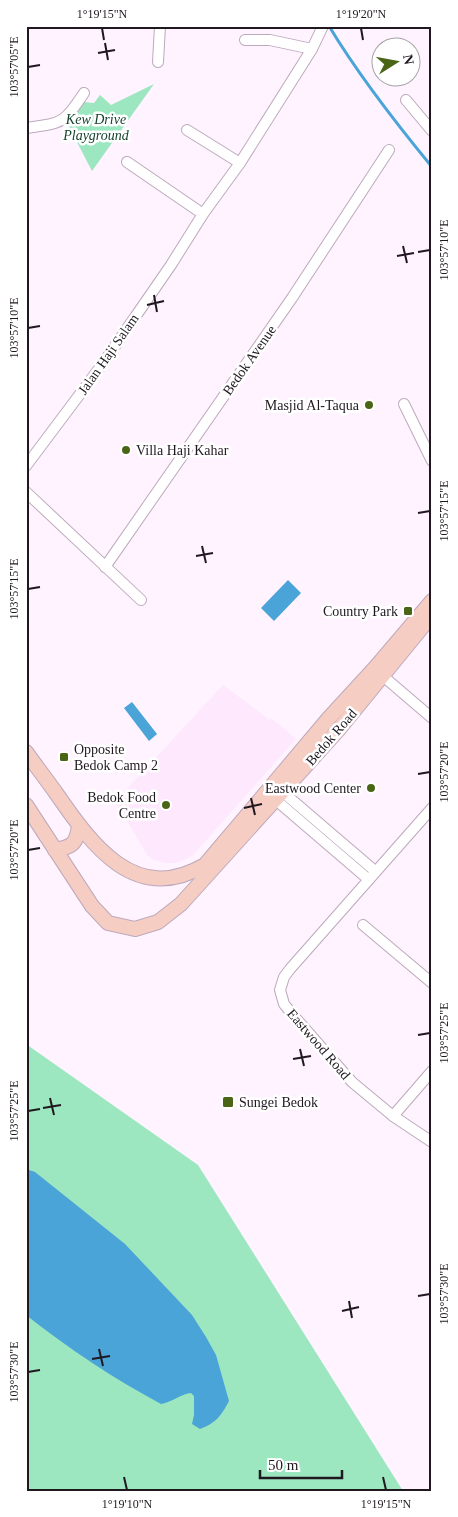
<svg xmlns="http://www.w3.org/2000/svg" width="458" height="1517" font-family="'Times New Roman',serif">
	<style>
		.built { fill: #fde8fd }
		.green { fill: #9ce6c0 }
		.water { fill: #4aa4d8 }
		.lines { fill: none; stroke-linecap: round; stroke-linejoin: round }
		.stream { stroke: #4aa4d8; stroke-width: 3 }
		.minor-casing { stroke: #bda9bc; stroke-width: 12 }
		.secondary-casing { stroke: #bda9bc; stroke-width: 16 }
		.minor { stroke: #fff; stroke-width: 10 }
		.secondary { stroke: #f5cdc3; stroke-width: 14 }
		.ticks { fill: none; stroke: #1f181f; stroke-width: 2 }
		.poi-dot { fill: #4b6517; stroke: #fff; stroke-width: 2 }
		.labels { text-anchor: middle; stroke-width: 5; stroke-linejoin: round; paint-order: stroke }
		.park-label { font-size: 14px; font-style: italic; fill: #184230; stroke: #fff }
		.street-label { font-size: 14px; fill: #1f181f; stroke: #fff }
		.poi-label { font-size: 14px; fill: #1f181f; stroke: #fff; text-anchor: end }
		.neatline { fill: none; stroke: #1f181f; stroke-width: 2 }
		.ticks-label { font-size: 12px; text-anchor: middle; fill: #1f181f }
	</style>
	<rect width="100%" height="100%" fill="#fff3ff"/>
	<polygon class="built" points="223,685 270,720 271,718 296,739 193,855 184,860 175,863 165,863 154,860 147,855 121,810 114,803"/>
	<g class="green">
		<polygon points="154,84 92,171 68,125 84,102 94,103 100,95 111,105"/>
		<polygon points="26,1044 198,1165 403,1491 26,1491"/>
	</g>
	<g class="water">
		<polygon points="288,580 301,593 274,621 261,608"/>
		<polygon points="132,702 157,734 149,741 124,708"/>
		<path d="M26 1169 35 1172 125 1244 192 1315 206 1337 216 1355 229 1401C221 1416 216 1423 200 1429L192 1424 194 1415V1396L191 1393C183 1393 172 1402 161 1404 113 1378 69 1349 26 1315Z"/>
	</g>
	<g class="lines">
		<path class="stream" d="M329 26C359 76 395 122 432 167"/>
		<g class="minor-casing">
			<g id="minor">
				<polyline points="245,40 270,40 312,49"/>
				<polyline points="158,62 160,26"/>
				<polyline points="406,100 432,131"/>
				<path d="M26 128C63 123 63 124 84 93"/>
				<polyline points="187,130 240,163"/>
				<polyline points="127,162 203,214"/>
				<polyline points="404,404 432,461"/>
				<polyline points="26,466 104,362 171,265 203,214 240,163 312,49 323,26"/>
				<polyline points="26,492 141,600"/>
				<polyline points="105,567 292,298 389,150"/>
				<polyline points="377,671 432,718"/>
				<polyline points="278,788 375,871"/>
				<polyline points="270,795 368,879"/>
				<polyline points="432,808 290,969 284,977 280,990 284,1004 292,1014 352,1082 393,1116 432,1142"/>
				<polyline points="363,925 432,983"/>
				<polyline points="393,1116 432,1071"/>
			</g>
		</g>
		<g class="secondary-casing">
			<g id="secondary">
				<path d="M26 752C36 766 46 779 56 793 92 845 135 906 205 865L329 718 375 668 432 601"/>
				<polyline points="26,805 92,906 108,923 135,929 158,922 181,904 339,729 432,615"/>
				<path d="M55 850C73 847 77 843 79 825"/>
			</g>
		</g>
		<use href="#minor" class="minor"/>
		<use href="#secondary" class="secondary"/>
	</g>
	<path class="ticks" d="M102 28 104 40M361 28 363 40M105 43 108 60M98 53 115 50M28 67 40 65M403 246 407 263M418 252 430 250M397 256 414 253M154 295 157 312M147 305 164 301M28 328 40 326M418 513 430 511M202 546 206 563M196 556 213 553M28 589 40 587M418 774 430 772M251 798 255 815M244 808 262 804M28 850 40 848M418 1035 430 1033M300 1049 304 1066M293 1059 311 1056M50 1098 54 1115M43 1108 61 1105M28 1111 40 1109M418 1296 430 1294M349 1301 352 1318M342 1311 359 1307M99 1349 103 1366M92 1359 110 1356M28 1372 40 1370M124 1477 127 1490M383 1477 386 1490"/>
	<g class="poi-dot">
		<circle cx="369" cy="405" r="5"/>
		<circle cx="126" cy="450" r="5"/>
		<rect x="403" y="606" width="10" height="10" rx="2.5"/>
		<rect x="59" y="752" width="10" height="10" rx="2.5"/>
		<circle cx="371" cy="788" r="5"/>
		<circle cx="166" cy="805" r="5"/>
		<rect x="222" y="1096" width="12" height="12" rx="2.5"/>
	</g>
	<g class="labels">
		<g class="park-label">
			<text x="96" y="124">Kew Drive<tspan x="96" dy="16">Playground</tspan></text>
		</g>
		<g class="street-label">
			<text transform="translate(108 354) rotate(-55)" y="5">Jalan Haji Salam</text>
			<text transform="translate(249 360) rotate(-55)" y="5">Bedok Avenue</text>
			<text transform="translate(331 737) rotate(-49)" y="5">Bedok Road</text>
			<text transform="translate(319 1044) rotate(49)" y="5">Eastwood Road</text>
		</g>
		<g class="poi-label">
			<text x="359" y="410">Masjid Al-Taqua</text>
			<text x="136" y="455" text-anchor="start">Villa Haji Kahar</text>
			<text x="398" y="616">Country Park</text>
			<text x="74" y="754" text-anchor="start">Opposite<tspan x="74" dy="16">Bedok Camp 2</tspan></text>
			<text x="361" y="793">Eastwood Center</text>
			<text x="156" y="802">Bedok Food<tspan x="156" dy="16">Centre</tspan></text>
			<text x="239" y="1107" text-anchor="start">Sungei Bedok</text>
		</g>
	</g>
	<rect width="458" height="1517" fill="none" stroke="#ffffff" stroke-width="55"/>
	<g transform="translate(396 62) rotate(79)"><circle r="24" fill="#ffffff" stroke="#a5a3a5"/>
	<path d="M0-4L9 19L0 12L-9 19Z" fill="#4b6517"/>
	<text y="-8" font-size="14" font-weight="bold" text-anchor="middle" fill="#1f181f">N</text>
	</g>
	<path d="M260 1470v8h82v-8" fill="none" stroke="#1f181f" stroke-width="2.5"/>
	<text x="268" y="1470" font-size="15" fill="#1f181f" stroke="#ffffff" stroke-width="4" paint-order="stroke">50 m</text>
	<rect x="28" y="28" width="402" height="1462" class="neatline"/>
	<g class="ticks-label">
		<text x="102" y="18">1°19'15"N</text>
		<text x="361" y="18">1°19'20"N</text>
		<text transform="translate(14 67) rotate(-90)" y="4">103°57'05"E</text>
		<text transform="translate(444 250) rotate(-90)" y="4">103°57'10"E</text>
		<text transform="translate(14 328) rotate(-90)" y="4">103°57'10"E</text>
		<text transform="translate(444 511) rotate(-90)" y="4">103°57'15"E</text>
		<text transform="translate(14 589) rotate(-90)" y="4">103°57'15"E</text>
		<text transform="translate(444 772) rotate(-90)" y="4">103°57'20"E</text>
		<text transform="translate(14 850) rotate(-90)" y="4">103°57'20"E</text>
		<text transform="translate(444 1033) rotate(-90)" y="4">103°57'25"E</text>
		<text transform="translate(14 1111) rotate(-90)" y="4">103°57'25"E</text>
		<text transform="translate(444 1294) rotate(-90)" y="4">103°57'30"E</text>
		<text transform="translate(14 1372) rotate(-90)" y="4">103°57'30"E</text>
		<text x="127" y="1508">1°19'10"N</text>
		<text x="386" y="1508">1°19'15"N</text>
	</g>
</svg>
